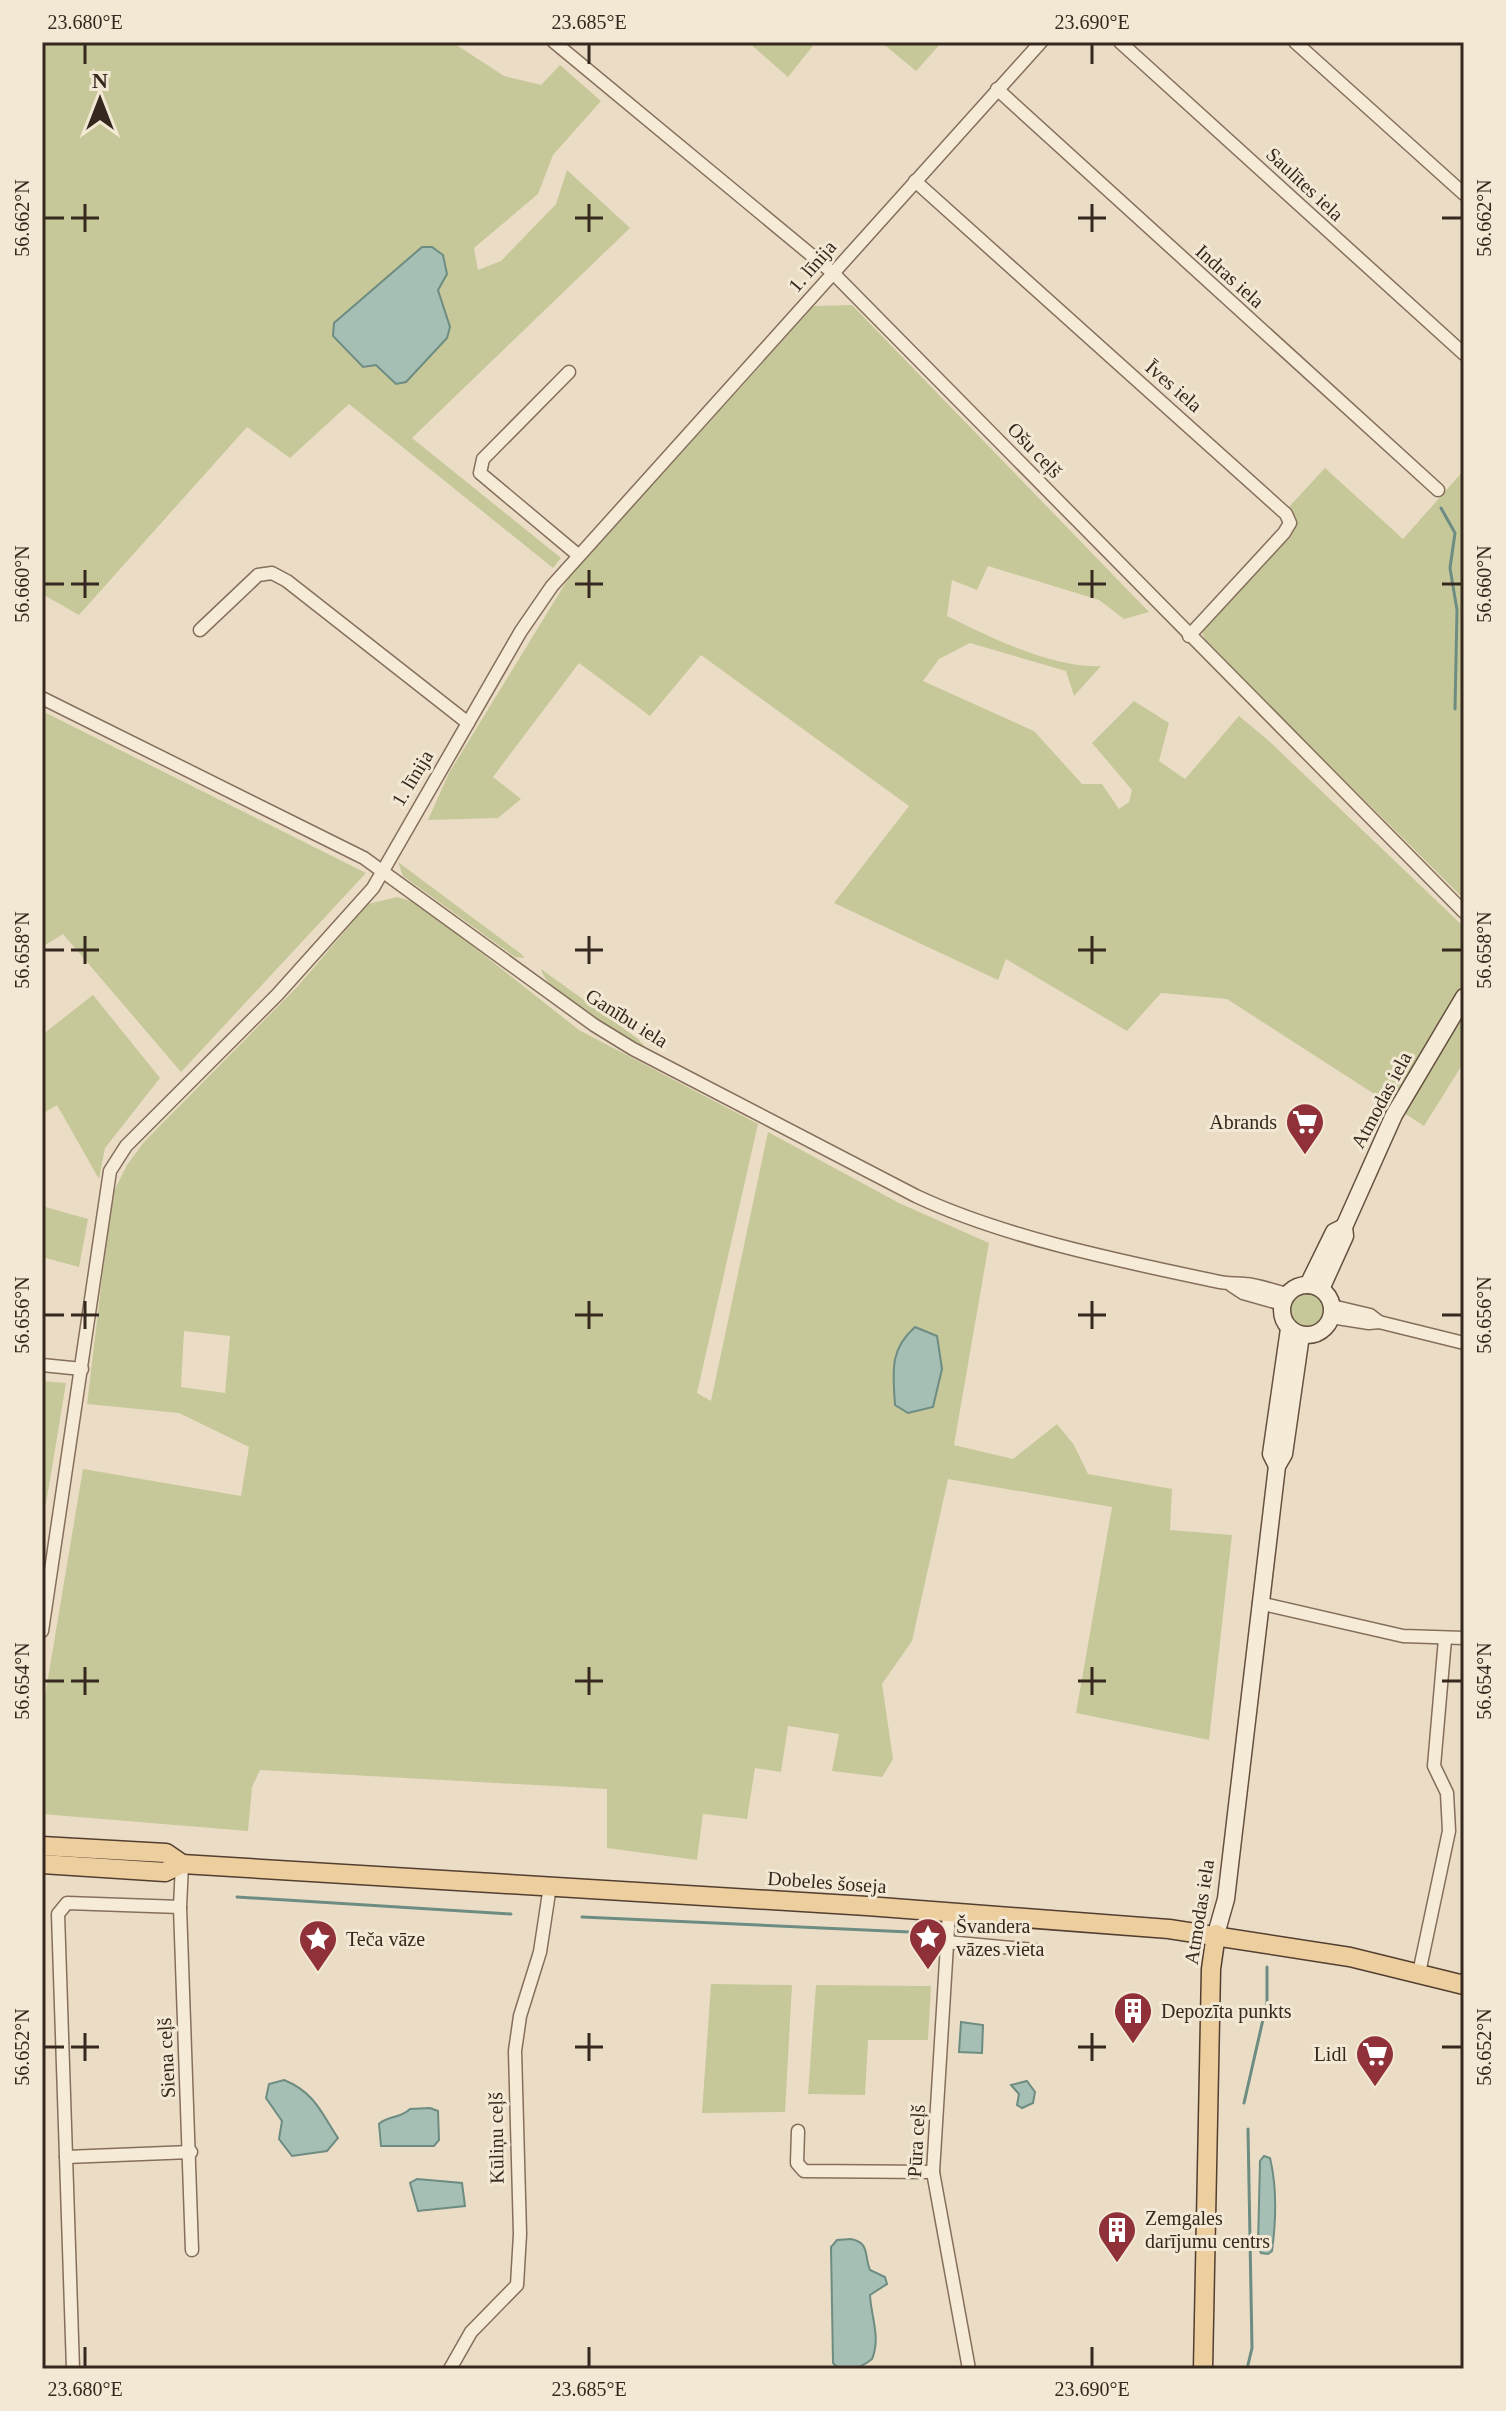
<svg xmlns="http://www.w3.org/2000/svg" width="1506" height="2411" font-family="'Times New Roman',serif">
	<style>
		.green { fill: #c6c899; fill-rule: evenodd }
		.water { fill: #a6bfb5; stroke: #6d8c82; stroke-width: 2 }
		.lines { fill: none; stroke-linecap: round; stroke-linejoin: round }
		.stream { stroke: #6d8c82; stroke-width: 3 }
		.street-casing { stroke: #856f5c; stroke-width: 15 }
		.secondary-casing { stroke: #66503f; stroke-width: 19 }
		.primary-casing { stroke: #533e30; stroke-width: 21 }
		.street { stroke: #f6ebd7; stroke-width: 12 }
		.secondary { stroke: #f6ebd7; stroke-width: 16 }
		.primary { stroke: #ecce9f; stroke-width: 18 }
		.ticks { fill: none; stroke: #36281f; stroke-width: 3 }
		.labels { text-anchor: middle; stroke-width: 6; stroke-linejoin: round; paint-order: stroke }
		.street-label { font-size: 20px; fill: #36281f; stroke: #f3e8d4 }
		.poi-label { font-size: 20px; fill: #36281f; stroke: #f3e8d4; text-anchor: start }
		.neatline { fill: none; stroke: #36281f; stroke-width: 3 }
		.ticks-label { font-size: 20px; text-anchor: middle; fill: #36281f }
	</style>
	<rect width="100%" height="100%" fill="#ebddc5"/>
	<g class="green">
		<path d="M42 42H452L504 76 541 85 560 65 601 101 553 155 538 194 474 248 478 270 501 261 556 204 567 170 630 228 412 438 561 558 553 568 349 404 290 458 247 427 79 615 42 594ZM438 289 450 327 396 384 375 365 362 367 333 336Z"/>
		<polygon points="748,42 816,42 788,77"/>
		<polygon points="881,42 942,42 916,71"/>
		<path d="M852 305 1149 612 1124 619 1099 600 988 566 977 590 952 580 947 616C989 637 1055 669 1101 666L1074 696 1066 671 970 643 939 659 923 681 1034 731 1082 784H1102L1119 809 1129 802 1132 790 1092 743 1134 701 1169 723 1159 761 1185 779 1239 716 1269 741 1464 927V1062L1424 1126 1227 999 1161 993 1127 1031 1006 959 998 980 834 903 909 806 701 655 650 716 579 663 493 777 521 799 498 818 428 820 449 773 571 574 814 306Z"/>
		<polygon points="1325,468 1403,539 1464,470 1464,899 1205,641 1201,629 1297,525 1288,508"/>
		<polygon points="42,711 366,873 181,1072 63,934 42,947"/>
		<polygon points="398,862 520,953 525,958 515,957 403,876"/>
		<path d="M397 897 418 903 579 1030 758 1124 697 1393 711 1401 768 1132 899 1203 989 1243 954 1445 1013 1459 1057 1424 1074 1445 1088 1474 1172 1489 1170 1530 1232 1535 1209 1740 1076 1713 1112 1507 948 1479 912 1641 882 1684 893 1759 882 1777 832 1771 839 1734 788 1726 781 1772 755 1768 747 1819 703 1814 697 1860 607 1848V1789L260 1770 252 1787 248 1831 42 1814V1714L83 1469 241 1496 249 1447 179 1413 87 1404 112 1195 127 1165 144 1142 298 986 368 904ZM184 1331 230 1336 225 1393 181 1387Z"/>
		<path d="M541 969 638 1039 648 1050C624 1038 546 994 541 969Z"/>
		<polygon points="93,995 160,1078 105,1148 99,1179 57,1105 42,1114 42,1035"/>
		<polygon points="42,1206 88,1219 79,1267 42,1257"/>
		<circle cx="1307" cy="1310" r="16"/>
		<polygon points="42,1381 66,1383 46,1504 42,1503"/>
		<polygon points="711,1984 792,1985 785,2112 702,2113"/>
		<polygon points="816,1985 931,1986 928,2040 868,2040 865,2095 808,2094"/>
	</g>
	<g class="water">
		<polygon points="422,247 432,247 443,255 447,274 438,290 450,327 447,338 406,382 396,384 376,365 363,367 333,336 334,323"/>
		<path d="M915 1327 937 1336 942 1369 933 1407 908 1413 895 1405C893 1372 889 1350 915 1327Z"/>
		<polygon points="961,2022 983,2025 982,2053 959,2052"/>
		<path d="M284 2080C314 2092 321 2112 338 2138L327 2151 292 2156 279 2139 282 2121 266 2098 269 2084Z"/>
		<polygon points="1027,2081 1035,2092 1033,2103 1022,2108 1017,2105 1019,2094 1011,2085"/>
		<path d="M430 2108 438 2111 439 2140 434 2146H381L379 2124C388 2115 400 2119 410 2109Z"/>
		<path d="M1264 2156 1270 2158C1277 2187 1276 2221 1272 2251L1268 2254 1261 2253 1258 2245 1260 2161Z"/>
		<polygon points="417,2179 462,2183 465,2206 418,2211 410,2183"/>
		<path d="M851 2239C870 2243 864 2255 870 2270L885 2277 887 2284 870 2295C871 2317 881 2337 872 2359 861 2368 843 2375 833 2363L831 2247 837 2240Z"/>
	</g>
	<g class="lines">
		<g class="stream">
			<polyline points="1441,508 1455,533 1450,568 1457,610 1455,709"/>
			<polyline points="237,1897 511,1914"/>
			<polyline points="582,1917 909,1932"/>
			<polyline points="1244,2103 1267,2002 1267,1967"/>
			<polyline points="1247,2369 1252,2348 1248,2129"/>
		</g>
		<g class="street-casing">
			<g id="street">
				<polyline points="554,42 833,273 1464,912"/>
				<polyline points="1120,42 1464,354"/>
				<polyline points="1295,42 1464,194"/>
				<polyline points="997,89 1438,490"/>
				<polyline points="915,181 1286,514 1290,523 1284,533 1189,636"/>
				<polyline points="569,372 483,459 480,473 578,555"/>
				<polyline points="200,630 258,575 272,573 287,581 468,723"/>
				<path d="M42 698 364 858 594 1025 633 1049 916 1196C1003 1237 1120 1261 1215 1281 1226 1284 1235 1283 1245 1284 1259 1285 1274 1291 1287 1294"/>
				<polyline points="1231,1285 1243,1293 1282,1304"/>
				<polyline points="1332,1306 1370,1315 1379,1322"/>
				<polyline points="1331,1317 1369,1323 1379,1322 1464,1343"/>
				<polyline points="42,1365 82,1369"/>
				<polyline points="1259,1603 1403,1636 1464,1638"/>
				<polyline points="42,1631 110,1171 126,1146 277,995 373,888 521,631 552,586 1041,42"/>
				<polyline points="182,1864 180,1907 192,2250"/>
				<polyline points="949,1912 933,2172 969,2369"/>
				<polyline points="947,1942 1035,1950"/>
				<polyline points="1419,1973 1449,1831 1447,1793 1434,1766 1445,1639"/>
				<polyline points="798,2131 797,2163 804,2171 933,2172"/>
				<polyline points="66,2157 191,2152"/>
				<polyline points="73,2369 58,1914 67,1903 180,1907"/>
				<polyline points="450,2369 471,2332 517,2285 520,2234 515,2051 520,2016 540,1952 550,1886"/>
			</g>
		</g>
		<g class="secondary-casing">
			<g id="secondary">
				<circle cx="1307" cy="1310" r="25"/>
				<polyline points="1308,1285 1334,1232 1344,1227"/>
				<polyline points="1321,1289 1345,1236 1344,1227 1394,1115 1464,997"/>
				<polyline points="1277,1466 1271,1454 1289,1329"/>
				<polyline points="1216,1934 1226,1899 1277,1466 1284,1454 1301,1335"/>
			</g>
		</g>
		<g class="primary-casing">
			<g id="primary">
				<polyline points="42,1846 166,1853 182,1864"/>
				<polyline points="42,1864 165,1872 182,1864 867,1906 1169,1929 1350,1957 1464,1985"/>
				<polyline points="1203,2369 1211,1969 1216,1934"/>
			</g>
		</g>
		<use href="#street" class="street"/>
		<use href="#secondary" class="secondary"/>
		<use href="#primary" class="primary"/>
	</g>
	<path class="ticks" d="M85 44V64M589 44V64M1092 44V64M85 204V232M589 204V232M1092 204V232M44 218H64M71 218H99M575 218H603M1078 218H1106M1442 218H1462M85 570V598M589 570V598M1092 570V598M44 584H64M71 584H99M575 584H603M1078 584H1106M1442 584H1462M85 936V964M589 936V964M1092 936V964M44 950H64M71 950H99M575 950H603M1078 950H1106M1442 950H1462M85 1301V1329M589 1301V1329M1092 1301V1329M44 1315H64M71 1315H99M575 1315H603M1078 1315H1106M1442 1315H1462M85 1667V1695M589 1667V1695M1092 1667V1695M44 1681H64M71 1681H99M575 1681H603M1078 1681H1106M1442 1681H1462M85 2033V2061M589 2033V2061M1092 2033V2061M44 2047H64M71 2047H99M575 2047H603M1078 2047H1106M1442 2047H1462M85 2347V2367M589 2347V2367M1092 2347V2367"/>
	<defs>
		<g id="supermarket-pin" transform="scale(2)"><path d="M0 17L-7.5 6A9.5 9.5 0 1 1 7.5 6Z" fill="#903038" stroke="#f3e8d4"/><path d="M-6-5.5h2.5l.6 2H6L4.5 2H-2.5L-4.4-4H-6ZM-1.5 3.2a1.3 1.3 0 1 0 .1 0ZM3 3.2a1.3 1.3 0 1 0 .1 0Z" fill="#fff"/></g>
		<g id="sight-pin" transform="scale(2)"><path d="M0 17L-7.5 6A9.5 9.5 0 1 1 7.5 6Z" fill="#903038" stroke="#f3e8d4"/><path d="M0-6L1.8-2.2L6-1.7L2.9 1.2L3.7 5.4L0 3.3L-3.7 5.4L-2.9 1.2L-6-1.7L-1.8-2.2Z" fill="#fff"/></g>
		<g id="building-pin" transform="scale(2)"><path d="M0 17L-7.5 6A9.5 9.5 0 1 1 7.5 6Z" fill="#903038" stroke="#f3e8d4"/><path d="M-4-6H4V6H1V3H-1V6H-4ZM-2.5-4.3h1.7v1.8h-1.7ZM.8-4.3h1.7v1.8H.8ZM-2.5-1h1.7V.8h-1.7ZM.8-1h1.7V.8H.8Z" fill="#fff"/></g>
	</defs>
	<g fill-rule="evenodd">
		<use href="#supermarket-pin" x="1305" y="1122"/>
		<use href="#sight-pin" x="928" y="1937"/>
		<use href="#sight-pin" x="318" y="1939"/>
		<use href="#building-pin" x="1133" y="2011"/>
		<use href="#supermarket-pin" x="1375" y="2054"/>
		<use href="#building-pin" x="1117" y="2230"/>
	</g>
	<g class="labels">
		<g class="street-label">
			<text transform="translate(1305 184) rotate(43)" y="7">Saulītes iela</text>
			<text transform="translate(812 266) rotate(-49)" y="7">1. līnija</text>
			<text transform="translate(1230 276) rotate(42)" y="7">Indras iela</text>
			<text transform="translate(1174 386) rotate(41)" y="7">Īves iela</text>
			<text transform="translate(1035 450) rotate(46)" y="7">Ošu ceļš</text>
			<text transform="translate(412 778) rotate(-59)" y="7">1. līnija</text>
			<text transform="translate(627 1018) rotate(32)" y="7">Ganību iela</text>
			<text transform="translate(1381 1100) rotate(-62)" y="7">Atmodas iela</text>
			<text transform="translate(827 1882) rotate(4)" y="7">Dobeles šoseja</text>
			<text transform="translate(1199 1912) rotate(-81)" y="7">Atmodas iela</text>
			<text transform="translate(166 2058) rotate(-93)" y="7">Siena ceļš</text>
			<text transform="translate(496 2138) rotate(-91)" y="7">Kūliņu ceļš</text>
			<text transform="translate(916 2141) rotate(-87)" y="7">Pūra ceļš</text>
		</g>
		<g class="poi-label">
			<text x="1277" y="1129" text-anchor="end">Abrands</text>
			<text x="956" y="1933">Švandera<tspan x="956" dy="23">vāzes vieta</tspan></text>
			<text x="346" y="1946">Teča vāze</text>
			<text x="1161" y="2018">Depozīta punkts</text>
			<text x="1347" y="2061" text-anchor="end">Lidl</text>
			<text x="1145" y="2225">Zemgales<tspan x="1145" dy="23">darījumu centrs</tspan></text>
		</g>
	</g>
	<rect width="1506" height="2411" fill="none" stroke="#f3e8d4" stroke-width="88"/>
	<g transform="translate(100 100)" stroke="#f3e8d4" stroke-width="6" paint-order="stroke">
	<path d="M0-6L14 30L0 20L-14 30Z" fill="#36281f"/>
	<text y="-12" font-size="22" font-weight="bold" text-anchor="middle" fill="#36281f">N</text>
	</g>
	<rect x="44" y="44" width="1418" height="2323" class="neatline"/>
	<g class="ticks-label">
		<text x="85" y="29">23.680°E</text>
		<text x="589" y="29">23.685°E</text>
		<text x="1092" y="29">23.690°E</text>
		<text transform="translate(22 218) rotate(-90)" y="7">56.662°N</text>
		<text transform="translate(1484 218) rotate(-90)" y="7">56.662°N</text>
		<text transform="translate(22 584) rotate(-90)" y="7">56.660°N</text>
		<text transform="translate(1484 584) rotate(-90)" y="7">56.660°N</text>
		<text transform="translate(22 950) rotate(-90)" y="7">56.658°N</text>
		<text transform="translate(1484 950) rotate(-90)" y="7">56.658°N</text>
		<text transform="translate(22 1315) rotate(-90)" y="7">56.656°N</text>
		<text transform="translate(1484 1315) rotate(-90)" y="7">56.656°N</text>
		<text transform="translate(22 1681) rotate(-90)" y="7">56.654°N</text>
		<text transform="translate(1484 1681) rotate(-90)" y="7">56.654°N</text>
		<text transform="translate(22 2047) rotate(-90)" y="7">56.652°N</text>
		<text transform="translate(1484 2047) rotate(-90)" y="7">56.652°N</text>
		<text x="85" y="2396">23.680°E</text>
		<text x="589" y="2396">23.685°E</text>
		<text x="1092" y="2396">23.690°E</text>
	</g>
</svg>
